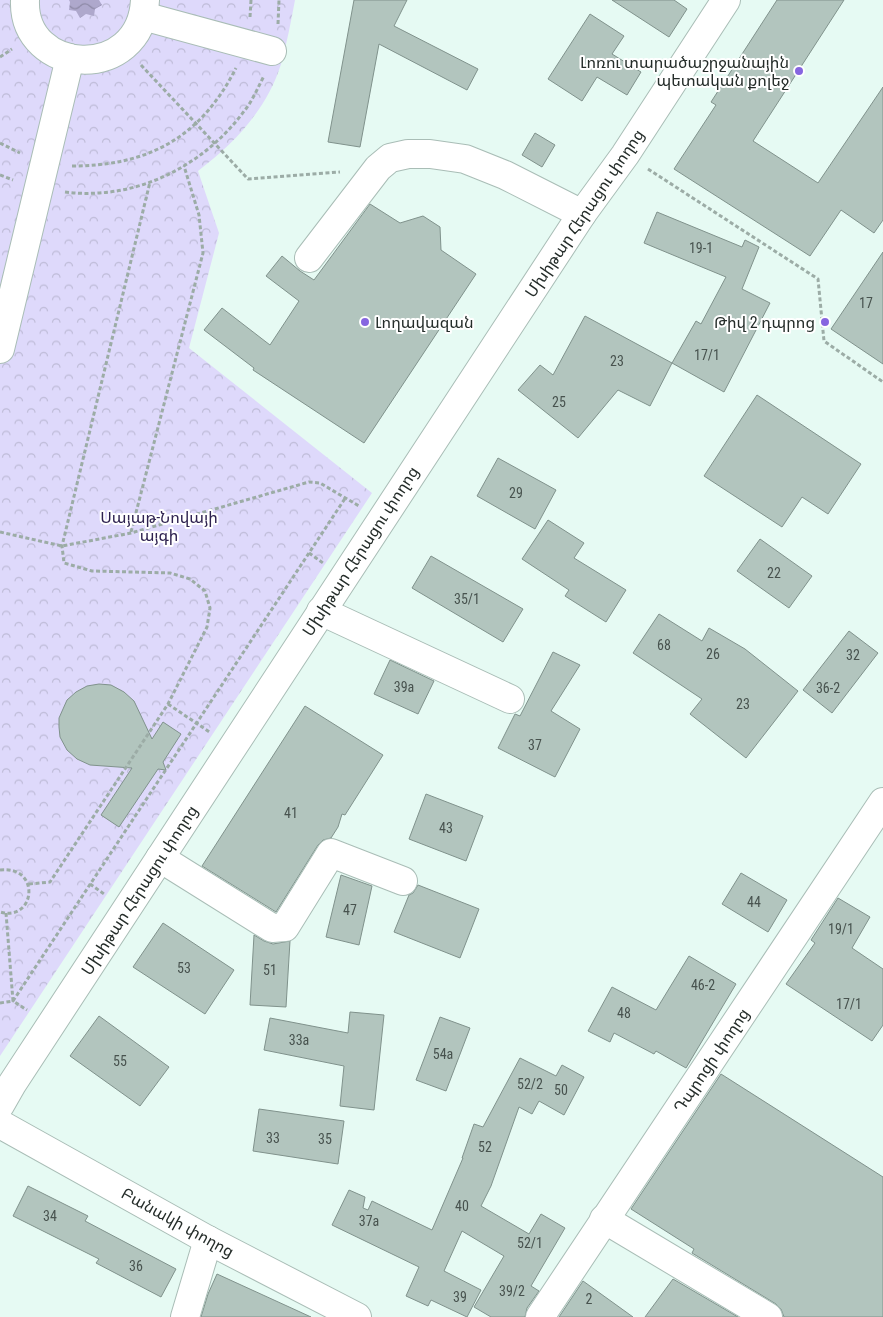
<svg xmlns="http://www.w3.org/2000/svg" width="883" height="1317" font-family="'Roboto Condensed','Noto Sans Armenian',sans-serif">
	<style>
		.park { fill: url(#park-crowns) }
		.water { fill: url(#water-waves) }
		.building { fill: #b2c5be; stroke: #80928c }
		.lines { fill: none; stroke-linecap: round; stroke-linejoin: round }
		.minor-casing { stroke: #a9bdb6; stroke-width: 30 }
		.path { stroke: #9caca6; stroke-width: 3; stroke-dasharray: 4 2.5; stroke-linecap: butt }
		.minor { stroke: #fff; stroke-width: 28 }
		.poi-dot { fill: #8665e0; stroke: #fff; stroke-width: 2 }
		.labels { text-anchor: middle; stroke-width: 4; stroke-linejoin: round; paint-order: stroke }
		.number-label { font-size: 14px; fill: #48534f }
		.poi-label { font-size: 16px; fill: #252d2a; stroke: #fff; text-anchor: end }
		.street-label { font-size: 16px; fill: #252d2a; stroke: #fff }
		.park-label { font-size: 16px; fill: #2e2250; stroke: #fff }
	</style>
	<defs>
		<pattern id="park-crowns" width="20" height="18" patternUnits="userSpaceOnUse" patternTransform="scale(1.25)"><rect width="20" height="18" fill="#ded9fb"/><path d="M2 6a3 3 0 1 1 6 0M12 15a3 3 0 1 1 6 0" fill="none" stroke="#bebbd7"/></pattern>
		<pattern id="water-waves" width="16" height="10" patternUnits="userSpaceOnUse" patternTransform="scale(1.25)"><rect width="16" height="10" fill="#aea8cc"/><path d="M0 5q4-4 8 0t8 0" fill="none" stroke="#8d89a6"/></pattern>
	</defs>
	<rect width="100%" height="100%" fill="#e6faf3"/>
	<path class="park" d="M0 0H295C291 21 287 43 281 64 267 109 235 143 198 171L219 233 189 348 372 493 0 1056Z"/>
	<polygon class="water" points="69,0 99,0 102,5 95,9 94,16 86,14 80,18 76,11 69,10 70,2"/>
	<g class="building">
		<polygon points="354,0 407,0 394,26 478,69 467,90 379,44 360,147 328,142"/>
		<polygon points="612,0 674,0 687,9 669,37"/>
		<polygon points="777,0 844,0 753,141 818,183 883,87 883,220 874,233 841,210 810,256 674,169 716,105 711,102"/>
		<polygon points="590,14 624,36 612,54 641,72 627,95 597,77 582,101 548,79"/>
		<polygon points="535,133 555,145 542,167 522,155"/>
		<polygon points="370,204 400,223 423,216 440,227 441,250 476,274 364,443 253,370 254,368 204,330 222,308 270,345 299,301 266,276 282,256 300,271 314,280"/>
		<polygon points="657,212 742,247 745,240 759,247 742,289 770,303 724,392 672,363 696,321 701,324 726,277 644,243"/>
		<polygon points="883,252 883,364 831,329"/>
		<polygon points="585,316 672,363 650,406 618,390 578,438 518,390 540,365 553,375"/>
		<polygon points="757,395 861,464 828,514 802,497 782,527 704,476"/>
		<polygon points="498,458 556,490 535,529 477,496"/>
		<polygon points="548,520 584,543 574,558 626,590 606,622 565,596 569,590 522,559"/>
		<polygon points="760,539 812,576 789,608 737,571"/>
		<polygon points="431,556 523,609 503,642 412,588"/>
		<polygon points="659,614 702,641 709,628 745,649 798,691 746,758 690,714 702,699 633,653"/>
		<polygon points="849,631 878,653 832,713 803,690"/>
		<polygon points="553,652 580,665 551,711 580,729 555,777 498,748 515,714 520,716"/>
		<polygon points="390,660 434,681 418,714 374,694"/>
		<polygon points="99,684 111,685 124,692 134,701 152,739 163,722 181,734 163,762 166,770 158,769 119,827 101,815 132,768 90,765 77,759 67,750 60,737 59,727 59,718 67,700 76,692 87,686"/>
		<polygon points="305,706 383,755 345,815 342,814 338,827 331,838 323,840 318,845 276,912 202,866"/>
		<polygon points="426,794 483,816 466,861 409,839"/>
		<polygon points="741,873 787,900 768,932 722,904"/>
		<polygon points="341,875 372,886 359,945 326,937"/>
		<polygon points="418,885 479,909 460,958 394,932 409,895 413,893"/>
		<polygon points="838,898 870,917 852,948 883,969 883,1025 872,1041 786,984 815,943 811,940"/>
		<polygon points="163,923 234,970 205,1014 133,967"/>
		<polygon points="254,935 264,941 273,944 290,941 286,1007 250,1005"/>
		<polygon points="689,956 736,984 686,1068 656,1051 654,1054 614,1033 610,1042 588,1031 612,987 656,1010"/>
		<polygon points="350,1012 384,1015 374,1110 340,1106 344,1066 264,1050 270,1018 348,1033"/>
		<polygon points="99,1016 169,1067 140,1106 70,1056"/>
		<polygon points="440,1017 470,1028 446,1091 416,1080"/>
		<polygon points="520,1058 556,1076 562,1065 584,1077 564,1115 539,1101 532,1114 519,1107 491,1186 481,1206 529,1234 541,1214 565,1228 531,1286 539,1291 527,1308 525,1317 491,1317 474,1307 504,1256 462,1231 444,1271 481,1290 467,1317 431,1300 428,1306 406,1296 419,1267 332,1225 349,1190 365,1197 363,1208 368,1210 372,1201 432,1230 463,1158 462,1158 474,1124 483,1127"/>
		<polygon points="721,1074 883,1177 883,1317 784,1317 781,1309 776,1304 692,1253 694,1249 631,1209"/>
		<polygon points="259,1109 344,1121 338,1164 253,1151"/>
		<polygon points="28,1186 88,1216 85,1221 176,1269 161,1297 96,1263 99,1259 13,1216"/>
		<polygon points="217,1274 311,1317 201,1317 208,1294"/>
		<polygon points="673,1279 738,1317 645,1317"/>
		<polygon points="583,1281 633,1317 559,1317"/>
	</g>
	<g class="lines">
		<g class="minor-casing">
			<g id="minor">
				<path d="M25 0C22 76 141 83 145 0"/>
				<polyline points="143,16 272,51"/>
				<polyline points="309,258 378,168 390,158 408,154 430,154 465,159 505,175 582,214"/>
				<polyline points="0,349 70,58"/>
				<polyline points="321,611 510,699"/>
				<polyline points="160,858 272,928 285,927 331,853 403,881"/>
				<polyline points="0,1105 12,1084 582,214 625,155 726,0"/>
				<polyline points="0,1124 208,1240 357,1317"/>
				<polyline points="604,1219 768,1317"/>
				<polyline points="185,1317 208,1240"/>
				<polyline points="540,1317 883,802"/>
			</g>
		</g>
		<g class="path">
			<polyline points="250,17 251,0"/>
			<polyline points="278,24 279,0"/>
			<polyline points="0,57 12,49"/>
			<polyline points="141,65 248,179 340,172"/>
			<polyline points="0,143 20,153"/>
			<path d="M72 166C149 166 201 137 236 68"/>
			<polyline points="648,169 818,279 824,341 883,382"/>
			<polyline points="0,175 13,180"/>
			<path d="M65 192C136 201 204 166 245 110 253 100 258 87 264 76"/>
			<polyline points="0,532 62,546 131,533 309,482 320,483 359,506"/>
			<polyline points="131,532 203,253 199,215 184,166"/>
			<polyline points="309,553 323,563"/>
			<polyline points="168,704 211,733"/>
			<path d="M0 870C41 865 36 922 0 912"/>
			<polyline points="29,884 50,882 168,704 207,627 210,608 205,591 190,579 170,573 92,571 64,563 62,546 150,182"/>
			<polyline points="90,884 104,894"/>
			<polyline points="6,913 13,1001 27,1010"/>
			<polyline points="0,1003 13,1001 346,497"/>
		</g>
		<use href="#minor" class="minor"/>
	</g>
	<g class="poi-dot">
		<circle cx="799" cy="71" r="5"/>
		<circle cx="365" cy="322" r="5"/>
		<circle cx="825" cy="322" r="5"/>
	</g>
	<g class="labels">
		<g class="number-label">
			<text x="701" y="253">19-1</text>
			<text x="866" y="308">17</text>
			<text x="707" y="360">17/1</text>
			<text x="617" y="366">23</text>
			<text x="559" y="407">25</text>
			<text x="516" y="498">29</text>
			<text x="774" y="578">22</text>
			<text x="467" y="604">35/1</text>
			<text x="664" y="650">68</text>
			<text x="713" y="659">26</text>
			<text x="853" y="660">32</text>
			<text x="404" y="692">39a</text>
			<text x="828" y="693">36-2</text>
			<text x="743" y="709">23</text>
			<text x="535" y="750">37</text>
			<text x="291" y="818">41</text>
			<text x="446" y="833">43</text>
			<text x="754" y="907">44</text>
			<text x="350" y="915">47</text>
			<text x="841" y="934">19/1</text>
			<text x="184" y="973">53</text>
			<text x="270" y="975">51</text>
			<text x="703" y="990">46-2</text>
			<text x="849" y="1009">17/1</text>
			<text x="624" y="1018">48</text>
			<text x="299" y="1045">33a</text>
			<text x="443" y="1059">54a</text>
			<text x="120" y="1066">55</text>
			<text x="530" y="1089">52/2</text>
			<text x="561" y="1095">50</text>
			<text x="273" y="1143">33</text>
			<text x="325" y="1144">35</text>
			<text x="485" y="1152">52</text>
			<text x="462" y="1211">40</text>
			<text x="50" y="1221">34</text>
			<text x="369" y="1226">37a</text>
			<text x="530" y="1248">52/1</text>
			<text x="136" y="1271">36</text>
			<text x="512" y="1296">39/2</text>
			<text x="460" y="1302">39</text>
			<text x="589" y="1304">2</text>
		</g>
		<g class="poi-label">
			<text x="789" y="68">Լոռու տարածաշրջանային<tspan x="789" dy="18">պետական քոլեջ</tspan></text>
			<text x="375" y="328" text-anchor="start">Լողավազան</text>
			<text x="815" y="328">Թիվ 2 դպրոց</text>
		</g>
		<g class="street-label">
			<text transform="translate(584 213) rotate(-56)" y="6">Մխիթար Հերացու փողոց</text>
			<text transform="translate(360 551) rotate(-57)" y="6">Մխիթար Հերացու փողոց</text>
			<text transform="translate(139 890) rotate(-57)" y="6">Մխիթար Հերացու փողոց</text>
			<text transform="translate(711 1060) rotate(-56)" y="6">Դպրոցի փողոց</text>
			<text transform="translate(178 1222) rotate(29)" y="6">Բանակի փողոց</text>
		</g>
		<g class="park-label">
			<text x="159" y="523">Սայաթ-Նովայի<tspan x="159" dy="18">այգի</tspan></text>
		</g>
	</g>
</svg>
